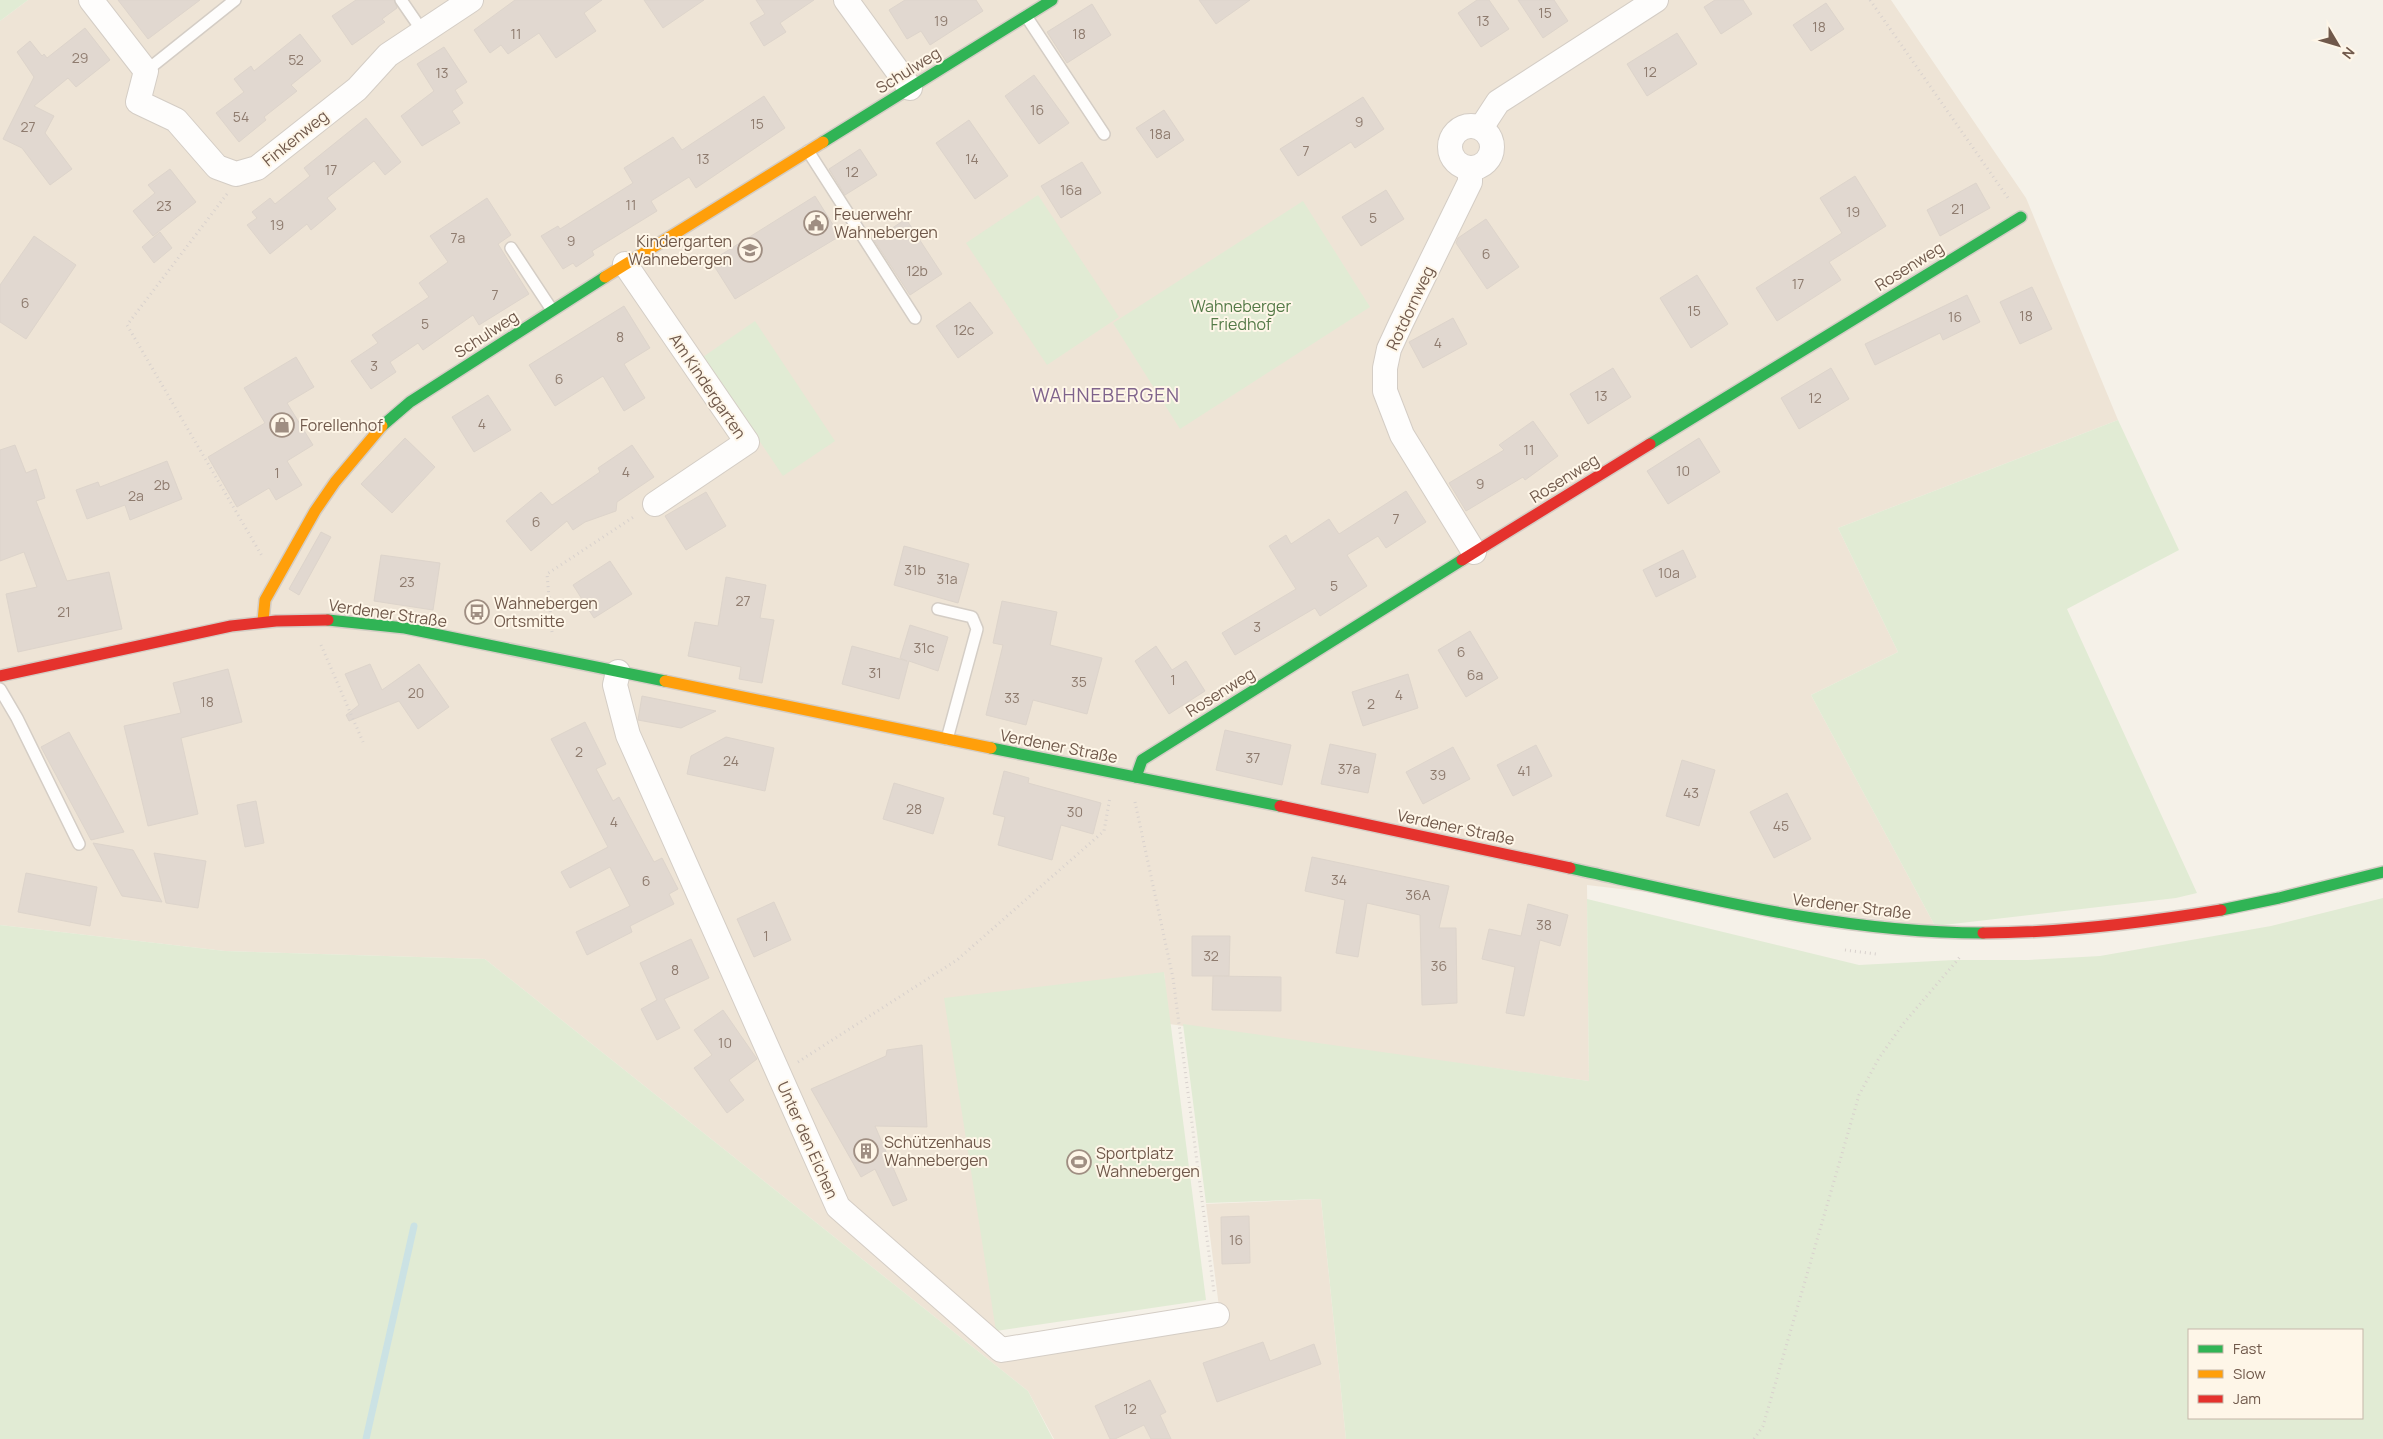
<svg xmlns="http://www.w3.org/2000/svg" width="2383" height="1439" font-family="Manrope,sans-serif">
	<style>
		.residential { fill: #eee4d6 }
		.green { fill: #e1ebd4; fill-rule: evenodd }
		.lines { fill: none; stroke-linecap: round; stroke-linejoin: round }
		.stream { stroke: #cbe2e4; stroke-width: 7 }
		.building { fill: #e1d8d0; stroke: #ddd4cb }
		.lane-casing { stroke: #d4cdc5; stroke-width: 14 }
		.street-casing { stroke: #d4cdc5; stroke-width: 26 }
		.fast-casing { stroke: #d4cdc5; stroke-width: 14 }
		.slow-casing { stroke: #d4cdc5; stroke-width: 14 }
		.jam-casing { stroke: #d4cdc5; stroke-width: 14 }
		.path { stroke: #d8d1cd; stroke-width: 3; stroke-dasharray: 1 4; stroke-linecap: butt }
		.lane { stroke: #fefdfc; stroke-width: 11 }
		.street { stroke: #fefdfc; stroke-width: 24 }
		.fast { stroke: #30b455; stroke-width: 11 }
		.slow { stroke: #ff9f0a; stroke-width: 11 }
		.jam { stroke: #e5322d; stroke-width: 11 }
		.labels { text-anchor: middle; stroke-width: 4; stroke-linejoin: round; paint-order: stroke }
		.number-label { font-size: 14px; fill: #8e7b6e }
		.street-label { font-size: 16px; fill: #70594b; stroke: #fef6e8 }
		.poi-label { font-size: 16px; fill: #70594b; stroke: #fef6e8; text-anchor: start }
		.park-label { font-size: 16px; fill: #547a47; stroke: #fef6e8 }
		.quarter-label { font-size: 19px; letter-spacing: 1px; fill: #7f638c; stroke: #fef6e8 }
	</style>
	<rect width="100%" height="100%" fill="#f5f1e8"/>
	<polygon class="residential" points="28,0 1891,0 2026,198 2118,420 1838,528 1898,652 1811,695 1935,926 1587,885 1589,1081 1169,1024 1164,972 996,1331 1007,1357 1221,1323 1206,1204 1321,1199 1346,1439 1054,1439 1028,1391 485,959 225,951 0,925 0,21"/>
	<g class="green">
		<polygon points="0,0 28,0 0,21"/>
		<polygon points="1038,195 1119,317 1047,365 966,243"/>
		<polygon points="1303,201 1370,307 1180,429 1113,323"/>
		<polygon points="755,321 835,441 783,476 703,357"/>
		<polygon points="2118,420 2179,550 2067,609 2197,893 2176,898 1935,926 1811,695 1898,652 1838,528"/>
		<path d="M2383 898V1439H1346L1321 1199 1206 1203 1183 1024 1589 1081 1587 899 1859 965 1954 960H2028L2100 956 2271 926ZM2189 1330H2362V1418H2189Z"/>
		<polygon points="0,925 225,951 485,959 1028,1391 1053,1439 0,1439"/>
		<polygon points="1164,972 1206,1300 996,1331 944,998"/>
	</g>
	<g class="lines">
		<polyline class="stream" points="366,1439 414,1226"/>
	</g>
	<g class="building">
		<polygon points="118,0 200,0 148,39"/>
		<polygon points="356,0 394,0 397,8 382,19 385,22 352,45 332,16"/>
		<polygon points="515,0 602,0 584,13 596,31 556,58 539,33 508,54 501,45 490,53 474,30"/>
		<polygon points="644,0 704,0 663,28"/>
		<polygon points="756,0 814,0 780,23 786,32 764,46 750,23 765,14"/>
		<polygon points="905,0 976,0 983,11 930,45 921,31 907,39 889,10"/>
		<polygon points="1199,0 1250,0 1216,24"/>
		<polygon points="1477,0 1489,0 1509,29 1481,47 1458,13"/>
		<polygon points="1518,0 1554,0 1568,21 1543,38"/>
		<polygon points="1715,0 1743,0 1752,14 1721,34 1704,7"/>
		<polygon points="1826,3 1844,29 1811,51 1793,25"/>
		<polygon points="1092,4 1111,35 1067,63 1047,32"/>
		<polygon points="85,28 110,60 76,87 68,78 34,106 54,116 45,133 72,169 50,185 22,148 3,139 34,77 17,52 30,41 42,56 44,54 47,58"/>
		<polygon points="1677,33 1697,64 1647,96 1627,64"/>
		<polygon points="300,34 321,61 291,85 297,91 264,117 266,120 239,142 216,113 244,92 234,79 251,66 254,71"/>
		<polygon points="444,47 467,82 455,90 463,103 452,111 460,123 422,146 401,116 434,91 417,64"/>
		<polygon points="1034,75 1069,123 1039,144 1005,96"/>
		<polygon points="764,96 785,128 696,188 689,177 651,201 657,211 592,251 594,255 576,267 573,263 563,269 541,236 558,226 560,229 633,183 624,168 673,137 682,150"/>
		<polygon points="1363,97 1384,129 1355,148 1351,142 1298,176 1280,149"/>
		<polygon points="1164,110 1184,140 1157,158 1136,128"/>
		<polygon points="366,118 401,162 385,175 374,161 327,198 336,209 311,230 307,224 270,254 247,225 257,218 252,212 270,198 275,204 310,176 304,168"/>
		<polygon points="969,120 1008,176 975,199 936,143"/>
		<polygon points="860,149 877,175 845,195 829,169"/>
		<polygon points="1082,162 1101,193 1061,218 1041,186"/>
		<polygon points="170,169 196,202 153,236 133,211 155,193 148,185"/>
		<polygon points="1855,176 1886,226 1829,262 1841,280 1777,321 1756,288 1842,233 1820,198"/>
		<polygon points="1976,183 1990,208 1940,236 1927,210"/>
		<polygon points="1386,190 1404,219 1361,246 1342,217"/>
		<polygon points="815,196 840,236 735,299 711,261"/>
		<polygon points="487,198 511,235 498,244 529,294 479,325 473,315 423,350 418,343 390,362 396,372 371,389 351,361 378,343 372,335 429,297 419,283 448,262 430,236"/>
		<polygon points="906,219 942,274 910,295 874,240"/>
		<polygon points="1486,219 1519,267 1487,289 1456,243 1458,238"/>
		<polygon points="160,232 172,248 154,263 142,247"/>
		<polygon points="34,236 76,265 26,339 0,322 0,285"/>
		<polygon points="1697,275 1728,324 1691,348 1660,298"/>
		<polygon points="2032,287 2052,329 2020,344 2000,302"/>
		<polygon points="1967,295 1980,322 1943,340 1940,333 1875,365 1865,344"/>
		<polygon points="970,302 993,333 958,358 936,326"/>
		<polygon points="624,306 650,348 624,364 645,398 624,411 603,376 555,406 529,365"/>
		<polygon points="1453,318 1467,344 1423,368 1409,342"/>
		<polygon points="296,357 314,387 287,403 313,445 287,461 302,485 276,500 269,488 237,507 208,457 265,423 244,388"/>
		<polygon points="1613,368 1631,397 1588,424 1570,394"/>
		<polygon points="1831,368 1849,399 1799,429 1781,398"/>
		<polygon points="488,395 511,430 474,452 452,417"/>
		<polygon points="1533,421 1558,456 1525,480 1523,477 1466,511 1449,483 1504,450 1499,445"/>
		<polygon points="405,438 435,467 392,513 361,484"/>
		<polygon points="1699,438 1720,472 1668,504 1647,471"/>
		<polygon points="15,445 26,473 36,469 45,498 36,501 67,581 109,572 122,629 18,652 6,594 37,587 24,552 0,561 0,450"/>
		<polygon points="632,445 654,477 617,502 616,511 585,522 573,530 567,521 531,551 506,521 541,492 552,505 600,472 598,468"/>
		<polygon points="167,461 182,499 130,520 125,505 87,519 76,490 98,482 100,487"/>
		<polygon points="1406,491 1426,522 1386,548 1378,536 1347,555 1367,586 1320,616 1315,608 1235,655 1222,633 1296,589 1269,546 1286,535 1291,544 1329,519 1339,534"/>
		<polygon points="706,492 726,526 686,550 665,516"/>
		<polygon points="321,532 331,537 299,595 289,589"/>
		<polygon points="904,546 969,564 958,603 894,585"/>
		<polygon points="1683,550 1696,577 1656,597 1643,570"/>
		<polygon points="381,555 440,563 433,610 374,601"/>
		<polygon points="610,561 632,594 594,618 573,585"/>
		<polygon points="726,577 766,585 760,618 774,620 762,683 739,679 741,667 688,656 695,622 718,626"/>
		<polygon points="1002,601 1057,612 1050,645 1102,658 1087,714 1033,700 1026,725 986,715 1003,645 993,643"/>
		<polygon points="910,625 948,637 938,671 909,661 899,699 842,684 852,646 907,661 900,658"/>
		<polygon points="1470,631 1498,678 1466,697 1438,650"/>
		<polygon points="1156,646 1172,670 1186,661 1205,691 1169,714 1135,661"/>
		<polygon points="370,664 382,690 419,664 449,707 418,729 399,701 349,721 346,715 359,705 345,674"/>
		<polygon points="228,669 242,722 181,738 198,814 148,826 124,726 181,713 173,683"/>
		<polygon points="1408,674 1418,708 1363,726 1352,692"/>
		<polygon points="642,696 716,711 681,728 638,720"/>
		<polygon points="585,722 606,764 596,769 613,801 619,797 654,862 662,858 678,889 669,894 674,904 630,926 632,932 587,955 576,932 630,906 610,867 570,888 561,872 608,847 551,739"/>
		<polygon points="1225,730 1291,745 1282,785 1216,770"/>
		<polygon points="69,732 105,797 124,832 91,840 41,747"/>
		<polygon points="726,737 774,748 765,791 687,774 691,756"/>
		<polygon points="1330,744 1376,754 1368,793 1321,784"/>
		<polygon points="1536,745 1552,776 1513,796 1497,765"/>
		<polygon points="1453,747 1470,779 1423,804 1406,772"/>
		<polygon points="1682,760 1715,770 1699,826 1666,816"/>
		<polygon points="1004,771 1029,778 1028,783 1101,803 1093,834 1061,825 1052,860 998,845 1005,817 993,814"/>
		<polygon points="894,783 944,798 933,834 883,819"/>
		<polygon points="1787,793 1811,839 1774,858 1750,812"/>
		<polygon points="256,801 264,843 245,847 237,805"/>
		<polygon points="93,843 133,850 162,902 122,896"/>
		<polygon points="154,853 206,861 198,908 166,903"/>
		<polygon points="1312,857 1449,886 1439,928 1456,928 1457,1003 1422,1005 1420,915 1367,903 1358,957 1336,953 1345,900 1305,891"/>
		<polygon points="26,873 97,887 90,926 18,912"/>
		<polygon points="774,902 791,940 754,957 737,919"/>
		<polygon points="1528,904 1568,915 1560,946 1540,940 1524,1016 1506,1013 1515,967 1482,959 1489,929 1521,936"/>
		<polygon points="1192,936 1230,936 1229,976 1192,976"/>
		<polygon points="691,939 709,978 664,999 680,1028 657,1040 641,1009 657,1000 640,963"/>
		<polygon points="1213,976 1281,977 1281,1011 1212,1010"/>
		<polygon points="723,1010 757,1059 729,1080 744,1100 727,1113 694,1068 712,1055 694,1030"/>
		<polygon points="922,1045 927,1127 875,1126 907,1200 893,1206 875,1169 861,1177 811,1089 886,1056 887,1050"/>
		<polygon points="1249,1216 1250,1263 1222,1264 1221,1217"/>
		<polygon points="1263,1342 1270,1361 1314,1344 1321,1364 1217,1402 1203,1363"/>
		<polygon points="1150,1380 1166,1412 1160,1415 1171,1439 1151,1439 1144,1425 1115,1439 1110,1439 1095,1406"/>
	</g>
	<g class="lines">
		<g class="lane-casing">
			<g id="lane">
				<polyline points="401,0 423,32"/>
				<polyline points="1026,16 1104,134"/>
				<polyline points="146,71 235,0"/>
				<polyline points="808,151 915,318"/>
				<polyline points="511,248 552,310"/>
				<polyline points="938,609 972,617 977,629 947,739"/>
				<polyline points="0,689 17,718 79,844"/>
			</g>
		</g>
		<g class="street-casing">
			<g id="street">
				<polyline points="91,0 146,71 138,102 176,120 217,167 236,174 257,168 357,89 388,55 471,0"/>
				<polyline points="846,0 910,88"/>
				<circle cx="1471" cy="147" r="21"/>
				<polyline points="1481,128 1498,102 1656,0"/>
				<polyline points="1470,168 1470,182 1401,323 1389,349 1385,368 1385,391 1402,435 1474,552"/>
				<polyline points="625,264 747,442 655,504"/>
				<polyline points="618,672 615,685 628,735 838,1207 1001,1350 1217,1315"/>
			</g>
		</g>
		<g class="fast-casing">
			<g id="fast">
				<polyline points="823,142 1052,0"/>
				<polyline points="382,426 410,402 605,277"/>
				<polyline points="1650,444 2021,217"/>
				<polyline points="328,620 405,628 665,681"/>
				<polyline points="991,748 1280,806"/>
				<polyline points="1136,777 1142,760 1462,560"/>
				<path d="M1570 868C1706 898 1843 933 1983 933"/>
				<polyline points="2221,910 2279,898 2383,872"/>
			</g>
		</g>
		<g class="slow-casing">
			<g id="slow">
				<polyline points="605,277 823,142"/>
				<polyline points="263,621 265,600 315,511 335,482 382,426"/>
				<polyline points="665,681 991,748"/>
			</g>
		</g>
		<g class="jam-casing">
			<g id="jam">
				<polyline points="1462,560 1650,444"/>
				<polyline points="0,676 231,626 276,621 328,620"/>
				<polyline points="1280,806 1570,868"/>
				<path d="M1983 933C2063 933 2142 923 2221 910"/>
			</g>
		</g>
		<g class="path">
			<polyline points="1870,0 2008,198"/>
			<polyline points="227,194 127,325 262,556"/>
			<polyline points="552,632 547,574 635,516"/>
			<polyline points="321,645 363,742"/>
			<polyline points="1135,802 1173,978 1214,1292"/>
			<polyline points="1845,950 1876,954"/>
			<polyline points="798,1062 957,960 1104,831 1110,797"/>
			<polyline points="1754,1439 1763,1426 1859,1095 1879,1058 1903,1024 1960,957"/>
		</g>
		<use href="#lane" class="lane"/>
		<use href="#street" class="street"/>
		<use href="#fast" class="fast"/>
		<use href="#slow" class="slow"/>
		<use href="#jam" class="jam"/>
	</g>
	<defs>
		<g id="civic-ring" transform="scale(1.25)"><circle r="9.5" fill="#fef6e8" stroke="#9f8e82" stroke-width="1.5"/><path d="M-.6-6.5H3V-4.5H.6V-3L4-1V1h2V6H-6V1h2V-1L-.6-3ZM-1.2 2.5V6h2.4V2.5Z" fill="#9f8e82"/></g>
		<g id="school-ring" transform="scale(1.25)"><circle r="9.5" fill="#fef6e8" stroke="#9f8e82" stroke-width="1.5"/><path d="M0-5L7-2L0 1L-7-2ZM-4 1L0 2.5L4 1V4Q0 6-4 4Z" fill="#9f8e82"/></g>
		<g id="shop-ring" transform="scale(1.25)"><circle r="9.5" fill="#fef6e8" stroke="#9f8e82" stroke-width="1.5"/><path d="M-5-2.5h2.3a2.7 3.5 0 0 1 5.4 0H5L5.5 6h-11ZM-1.5-2.5h3a1.5 2.3 0 0 0-3 0Z" fill="#9f8e82"/></g>
		<g id="bus-ring" transform="scale(1.25)"><circle r="9.5" fill="#fef6e8" stroke="#9f8e82" stroke-width="1.5"/><path d="M-5-6H5V4H4V6H2V4H-2V6H-4V4H-5ZM-3.5-4V0h7V-4ZM-3.5 1.2v1.5H-2V1.2ZM2 1.2v1.5H3.5V1.2Z" fill="#9f8e82"/></g>
		<g id="building-ring" transform="scale(1.25)"><circle r="9.5" fill="#fef6e8" stroke="#9f8e82" stroke-width="1.5"/><path d="M-4-6H4V6H1V3H-1V6H-4ZM-2.5-4.3h1.7v1.8h-1.7ZM.8-4.3h1.7v1.8H.8ZM-2.5-1h1.7V.8h-1.7ZM.8-1h1.7V.8H.8Z" fill="#9f8e82"/></g>
		<g id="stadium-ring" transform="scale(1.25)"><circle r="9.5" fill="#fef6e8" stroke="#9f8e82" stroke-width="1.5"/><path d="M0-5a6.5 5 0 1 0 0 10a6.5 5 0 1 0 0-10ZM-3.5-1.8h7v3.6h-7Z" fill="#9f8e82"/></g>
	</defs>
	<g fill-rule="evenodd">
		<use href="#civic-ring" x="816" y="223"/>
		<use href="#school-ring" x="750" y="250"/>
		<use href="#shop-ring" x="282" y="425"/>
		<use href="#bus-ring" x="477" y="612"/>
		<use href="#building-ring" x="866" y="1151"/>
		<use href="#stadium-ring" x="1079" y="1162"/>
	</g>
	<g class="labels">
		<g class="number-label">
			<text x="1545" y="18">15</text>
			<text x="941" y="26">19</text>
			<text x="1483" y="26">13</text>
			<text x="1819" y="32">18</text>
			<text x="516" y="39">11</text>
			<text x="1079" y="39">18</text>
			<text x="80" y="63">29</text>
			<text x="296" y="65">52</text>
			<text x="1650" y="77">12</text>
			<text x="442" y="78">13</text>
			<text x="1037" y="115">16</text>
			<text x="241" y="122">54</text>
			<text x="1359" y="127">9</text>
			<text x="757" y="129">15</text>
			<text x="28" y="132">27</text>
			<text x="1160" y="139">18a</text>
			<text x="1306" y="156">7</text>
			<text x="703" y="164">13</text>
			<text x="972" y="164">14</text>
			<text x="331" y="175">17</text>
			<text x="852" y="177">12</text>
			<text x="1071" y="195">16a</text>
			<text x="631" y="210">11</text>
			<text x="164" y="211">23</text>
			<text x="1958" y="214">21</text>
			<text x="1853" y="217">19</text>
			<text x="1373" y="223">5</text>
			<text x="277" y="230">19</text>
			<text x="458" y="243">7a</text>
			<text x="571" y="246">9</text>
			<text x="1486" y="259">6</text>
			<text x="917" y="276">12b</text>
			<text x="1798" y="289">17</text>
			<text x="495" y="300">7</text>
			<text x="25" y="308">6</text>
			<text x="1694" y="316">15</text>
			<text x="2026" y="321">18</text>
			<text x="1955" y="322">16</text>
			<text x="425" y="329">5</text>
			<text x="964" y="335">12c</text>
			<text x="620" y="342">8</text>
			<text x="1438" y="348">4</text>
			<text x="374" y="371">3</text>
			<text x="559" y="384">6</text>
			<text x="1601" y="401">13</text>
			<text x="1815" y="403">12</text>
			<text x="482" y="429">4</text>
			<text x="1529" y="455">11</text>
			<text x="1683" y="476">10</text>
			<text x="626" y="477">4</text>
			<text x="277" y="478">1</text>
			<text x="1480" y="489">9</text>
			<text x="162" y="490">2b</text>
			<text x="136" y="501">2a</text>
			<text x="1396" y="524">7</text>
			<text x="536" y="527">6</text>
			<text x="915" y="575">31b</text>
			<text x="1669" y="578">10a</text>
			<text x="947" y="584">31a</text>
			<text x="407" y="587">23</text>
			<text x="1334" y="591">5</text>
			<text x="743" y="606">27</text>
			<text x="64" y="617">21</text>
			<text x="1257" y="632">3</text>
			<text x="924" y="653">31c</text>
			<text x="1461" y="657">6</text>
			<text x="875" y="678">31</text>
			<text x="1475" y="680">6a</text>
			<text x="1173" y="685">1</text>
			<text x="1079" y="687">35</text>
			<text x="416" y="698">20</text>
			<text x="1399" y="700">4</text>
			<text x="1012" y="703">33</text>
			<text x="207" y="707">18</text>
			<text x="1371" y="709">2</text>
			<text x="579" y="757">2</text>
			<text x="1253" y="763">37</text>
			<text x="731" y="766">24</text>
			<text x="1349" y="774">37a</text>
			<text x="1524" y="776">41</text>
			<text x="1438" y="780">39</text>
			<text x="1691" y="798">43</text>
			<text x="914" y="814">28</text>
			<text x="1075" y="817">30</text>
			<text x="614" y="827">4</text>
			<text x="1781" y="831">45</text>
			<text x="1339" y="885">34</text>
			<text x="646" y="886">6</text>
			<text x="1418" y="900">36A</text>
			<text x="1544" y="930">38</text>
			<text x="766" y="941">1</text>
			<text x="1211" y="961">32</text>
			<text x="1439" y="971">36</text>
			<text x="675" y="975">8</text>
			<text x="725" y="1048">10</text>
			<text x="1236" y="1245">16</text>
			<text x="1130" y="1414">12</text>
		</g>
		<g class="street-label">
			<text transform="translate(908 70) rotate(-32)" y="6">Schulweg</text>
			<text transform="translate(295 138) rotate(-39)" y="6">Finkenweg</text>
			<text transform="translate(1909 266) rotate(-32)" y="6">Rosenweg</text>
			<text transform="translate(1410 308) rotate(-65)" y="6">Rotdornweg</text>
			<text transform="translate(486 334) rotate(-33)" y="6">Schulweg</text>
			<text transform="translate(708 386) rotate(56)" y="6">Am Kindergarten</text>
			<text transform="translate(1564 478) rotate(-32)" y="6">Rosenweg</text>
			<text transform="translate(388 613) rotate(8)" y="6">Verdener Straße</text>
			<text transform="translate(1220 692) rotate(-32)" y="6">Rosenweg</text>
			<text transform="translate(1059 746) rotate(11)" y="6">Verdener Straße</text>
			<text transform="translate(1456 827) rotate(12)" y="6">Verdener Straße</text>
			<text transform="translate(1852 906) rotate(7)" y="6">Verdener Straße</text>
			<text transform="translate(808 1140) rotate(66)" y="6">Unter den Eichen</text>
		</g>
		<g class="poi-label">
			<text x="834" y="220">Feuerwehr<tspan x="834" dy="18">Wahnebergen</tspan></text>
			<text x="732" y="247" text-anchor="end">Kindergarten<tspan x="732" dy="18">Wahnebergen</tspan></text>
			<text x="300" y="431">Forellenhof</text>
			<text x="494" y="609">Wahnebergen<tspan x="494" dy="18">Ortsmitte</tspan></text>
			<text x="884" y="1148">Schützenhaus<tspan x="884" dy="18">Wahnebergen</tspan></text>
			<text x="1096" y="1159">Sportplatz<tspan x="1096" dy="18">Wahnebergen</tspan></text>
		</g>
		<g class="park-label">
			<text x="1241" y="312">Wahneberger<tspan x="1241" dy="18">Friedhof</tspan></text>
		</g>
		<g class="quarter-label">
			<text x="1106" y="402">WAHNEBERGEN</text>
		</g>
	</g>
	<rect x="2188" y="1329" width="175" height="90" fill="#fef6e8" stroke="#c5b7a9"/>
	<rect x="2198" y="1345" width="25" height="8" fill="#30b455" stroke="#c5b7a9"/>
	<text x="2233" y="1354" font-size="15" fill="#70594b">Fast</text>
	<rect x="2198" y="1370" width="25" height="8" fill="#ff9f0a" stroke="#c5b7a9"/>
	<text x="2233" y="1379" font-size="15" fill="#70594b">Slow</text>
	<rect x="2198" y="1395" width="25" height="8" fill="#e5322d" stroke="#c5b7a9"/>
	<text x="2233" y="1404" font-size="15" fill="#70594b">Jam</text>
	<g transform="translate(2338 45) rotate(128)" stroke="#fef6e8" stroke-width="4" paint-order="stroke">
	<path d="M0-4L9 19L0 12L-9 19Z" fill="#70594b"/>
	<text y="-8" font-size="14" font-weight="bold" text-anchor="middle" fill="#70594b">N</text>
	</g>
</svg>
